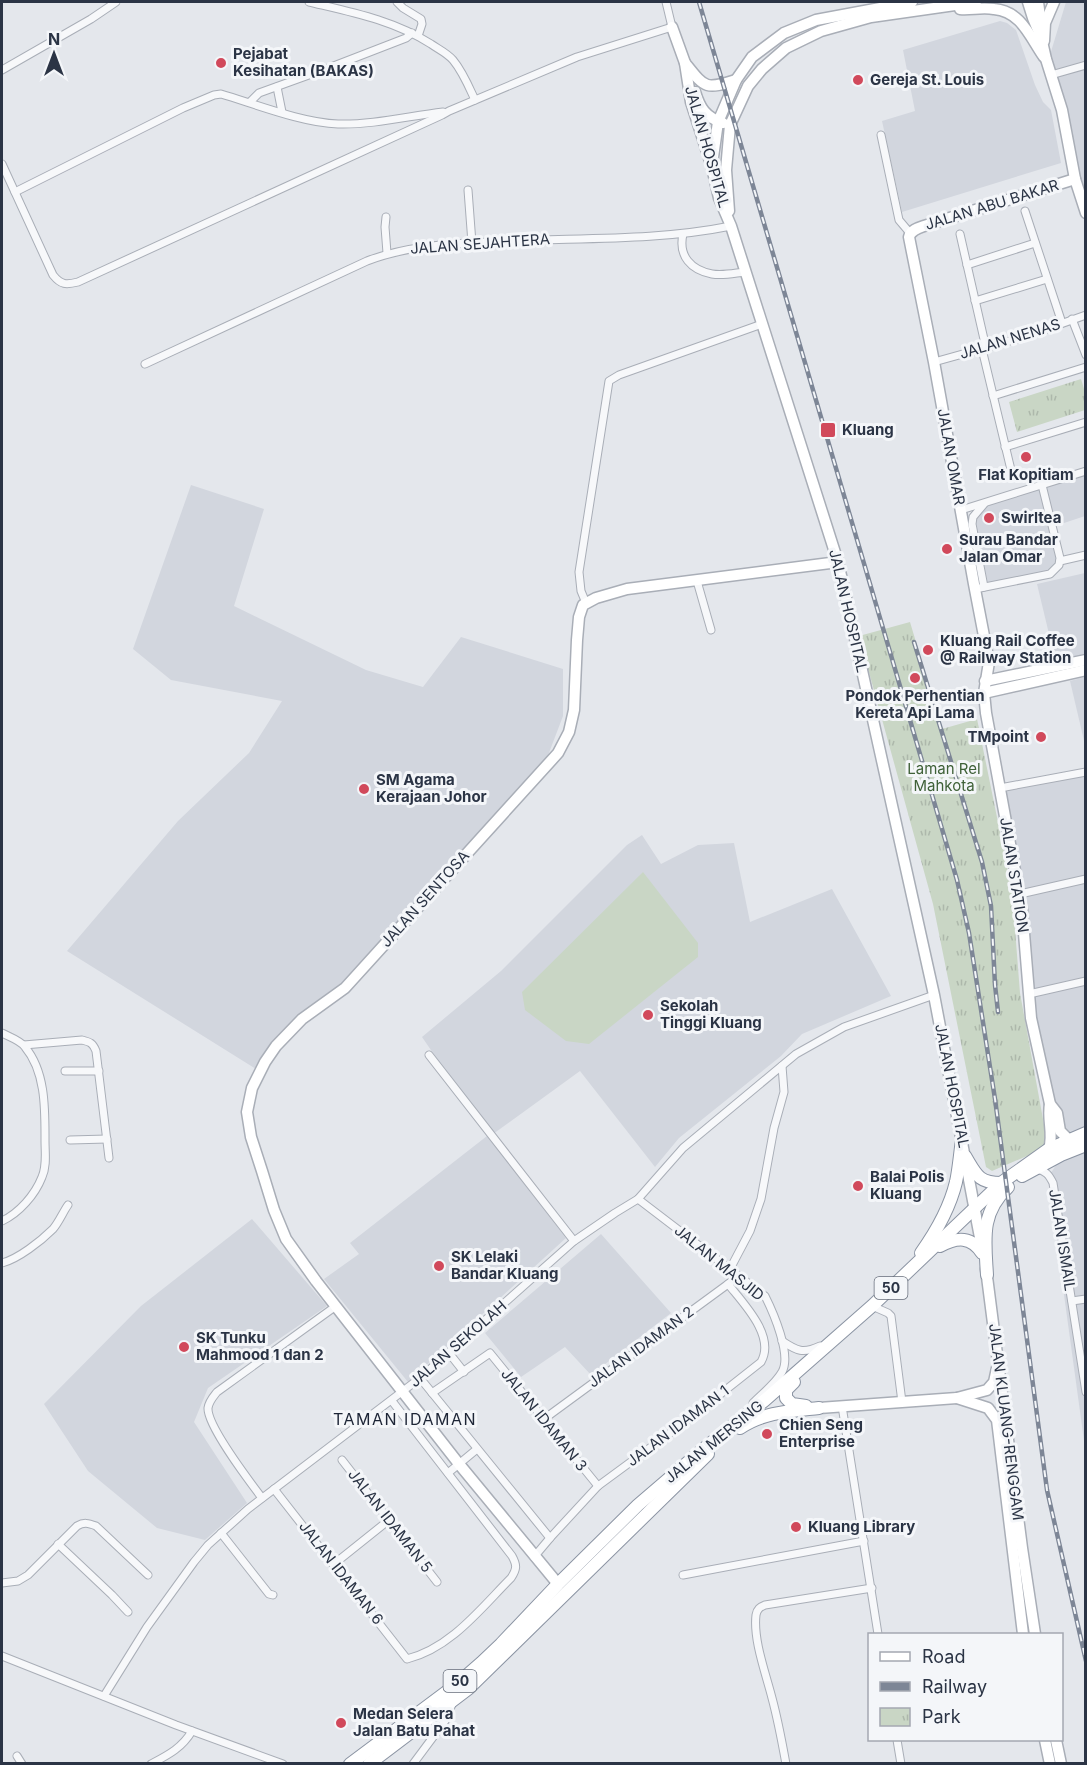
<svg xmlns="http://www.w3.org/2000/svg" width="1087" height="1765" font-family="Inter,sans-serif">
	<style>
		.built { fill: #d2d6de }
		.park { fill: url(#park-tufts) }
		.garden { fill: #c9d6c5 }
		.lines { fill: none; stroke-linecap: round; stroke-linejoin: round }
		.street-casing { stroke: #a9aeb7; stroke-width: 9 }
		.secondary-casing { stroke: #a9aeb7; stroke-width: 13 }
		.highway-casing { stroke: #8b94a3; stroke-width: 14 }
		.street { stroke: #f7f8fa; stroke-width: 7 }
		.secondary { stroke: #fff; stroke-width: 10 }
		.highway { stroke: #fff; stroke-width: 12 }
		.rail-casing { stroke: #7d8696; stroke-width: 4.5 }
		.rail { stroke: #f4f6f9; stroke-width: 2; stroke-dasharray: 7; stroke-linecap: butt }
		.poi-dot { fill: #d1495b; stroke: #f4f6f9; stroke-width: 2 }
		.labels { text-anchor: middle; stroke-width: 6; stroke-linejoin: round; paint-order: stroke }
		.shield { fill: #f4f6f9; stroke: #676e7b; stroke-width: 1.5 }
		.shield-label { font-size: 14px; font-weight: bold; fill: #2b3445 }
		.poi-label { font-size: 15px; font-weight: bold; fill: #2b3445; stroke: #f4f6f9; text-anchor: start }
		.street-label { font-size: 15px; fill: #2b3445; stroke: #f4f6f9 }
		.park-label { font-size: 15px; fill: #3f6138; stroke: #f4f6f9 }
		.neighbourhood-label { font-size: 16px; letter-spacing: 1.5px; fill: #1d2536; stroke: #f4f6f9 }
	</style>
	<defs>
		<pattern id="park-tufts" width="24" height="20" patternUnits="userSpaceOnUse" patternTransform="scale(1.5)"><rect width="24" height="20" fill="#c9d6c5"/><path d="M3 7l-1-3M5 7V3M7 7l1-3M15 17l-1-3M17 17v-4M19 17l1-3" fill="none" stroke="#adb8ab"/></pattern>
	</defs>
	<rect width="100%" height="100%" fill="#e4e7ec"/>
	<g class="built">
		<polygon points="1066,2 1085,2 1085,195 1080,179 1065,105 1050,55"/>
		<polygon points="1000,21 1007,23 1016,30 1035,85 1043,102 1051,110 1061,163 902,212 882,121 915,111 903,50"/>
		<polygon points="1085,468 1085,516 1055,526 1063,559 1052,577 982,590 970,517 977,507"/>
		<polygon points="191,485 264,509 234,606 366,670 423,687 461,637 563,669 563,716 547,758 334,991 296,1016 256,1069 67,951 178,821 249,753 282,701 171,680 133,649"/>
		<polygon points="1085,573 1085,658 1056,663 1037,584"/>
		<polygon points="1085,677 1086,677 1085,745 1070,681"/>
		<polygon points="1085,769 1086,1128 1069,1135 1063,1129 1053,1100 1035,1016 1027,907 1004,784"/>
		<polygon points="642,835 661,864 698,845 734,843 750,922 832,889 891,996 802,1034 781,1056 679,1138 655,1167 580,1071 493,1134 459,1091 422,1037 501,971 627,845"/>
		<polygon points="487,1136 566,1238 408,1382 324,1279 359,1254 350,1243"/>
		<polygon points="1085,1150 1085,1448 1048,1178 1059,1160"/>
		<polygon points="252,1219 327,1306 208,1388 194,1422 247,1503 205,1540 157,1528 88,1471 44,1404 141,1306"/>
		<polygon points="601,1234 671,1313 591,1375 565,1347 521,1377 485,1333"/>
	</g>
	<g class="park">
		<polygon points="1081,379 1085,392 1085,410 1017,432 1009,402"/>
		<polygon points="910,622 942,729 977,719 1012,891 1020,993 1047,1141 1043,1149 992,1171 986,1167 933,904 859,636"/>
	</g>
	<polygon class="garden" points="643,872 698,943 698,957 589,1044 566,1041 525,1010 522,992"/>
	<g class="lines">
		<g class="street-casing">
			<g id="street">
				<path d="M309 2C351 12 393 20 431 44 438 49 447 53 453 60 463 72 469 87 475 100"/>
				<polyline points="397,2 403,8 421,19 422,24 418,36"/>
				<polyline points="2,70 91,19 116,2"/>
				<polyline points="1051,75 1086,65"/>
				<polyline points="277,87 282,112"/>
				<polyline points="250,102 259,93 331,67 406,38 412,33"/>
				<polyline points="881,135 899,220 910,233"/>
				<path d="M2 164 53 275C61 285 66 285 78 282L442 115 449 111 577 57 672 27 666 2"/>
				<polyline points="468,190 472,243"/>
				<path d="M15 192 183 108 214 95 221 94C255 104 303 123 338 124 372 125 409 116 443 112"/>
				<polyline points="1025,211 1062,323"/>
				<polyline points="386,217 385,227 387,253"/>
				<path d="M683 234C678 256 691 270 712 274 723 276 735 273 745 272"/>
				<polyline points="960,234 986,348"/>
				<polyline points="967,265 1035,243"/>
				<polyline points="975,301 1047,279"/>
				<polyline points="1072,319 1086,355"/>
				<polyline points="982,349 1012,474"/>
				<polyline points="934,362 1024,337 1086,315"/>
				<path d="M145 364 367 261C406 246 447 244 489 242 569 237 652 242 731 226"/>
				<polyline points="993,396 1086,367"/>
				<polyline points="1005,447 1086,422"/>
				<polyline points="984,504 973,517 972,524 984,587"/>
				<polyline points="961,510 1086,471"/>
				<polyline points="1060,561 1086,555"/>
				<polyline points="697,581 711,630"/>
				<polyline points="975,589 1050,574 1059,565 1060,558 1042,485"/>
				<polyline points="586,603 581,591 579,572 609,381 619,375 762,324"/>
				<polyline points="1000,788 1086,772"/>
				<polyline points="1020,894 1086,879"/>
				<polyline points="1029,994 1086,981"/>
				<path d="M2 1033C9 1037 20 1040 25 1047 46 1072 45 1110 45 1141 45 1153 47 1166 42 1177 35 1195 19 1213 2 1221"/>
				<path d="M24 1045 82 1040C90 1042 93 1043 96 1051L109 1158"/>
				<polyline points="429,1055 574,1241"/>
				<polyline points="65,1071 99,1071"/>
				<polyline points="70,1140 107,1139"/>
				<path d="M1037 1169C1046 1171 1049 1175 1053 1183L1086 1392"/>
				<path d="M638 1199 765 1296C773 1312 792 1355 782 1372 776 1383 763 1393 753 1403"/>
				<path d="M2 1263C18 1259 41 1241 53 1229 59 1222 63 1212 68 1205"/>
				<polyline points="730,1269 750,1231 761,1199 774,1128 784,1092 782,1066"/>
				<polyline points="1072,1301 1086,1299"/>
				<polyline points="872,1306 888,1313 891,1316 902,1402"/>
				<path d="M782 1341C797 1351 803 1354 820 1346"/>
				<polyline points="449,1353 464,1372"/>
				<polyline points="420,1378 550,1538"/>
				<polyline points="432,1393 490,1353 598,1486"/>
				<polyline points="842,1406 878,1634"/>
				<polyline points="544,1419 739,1276"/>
				<polyline points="342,1460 437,1582"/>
				<polyline points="448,1473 477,1449"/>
				<path d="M274 1489 407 1659C451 1648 481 1608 511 1578 517 1569 517 1565 512 1556L392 1401"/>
				<path d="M262 1498C250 1482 207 1426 208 1408 209 1401 213 1397 217 1392L336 1306"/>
				<polyline points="221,1533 269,1594 273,1595"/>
				<polyline points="58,1544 112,1595 128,1612"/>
				<path d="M534 1557 550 1538 598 1486 685 1422 761 1362C776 1336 743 1303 728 1284"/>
				<polyline points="334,1564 389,1520"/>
				<polyline points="683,1575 864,1541"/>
				<path d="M2 1583 18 1581 28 1575 77 1526C84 1522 88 1523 96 1526L148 1575"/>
				<polyline points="2,1656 176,1725 283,1764"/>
				<polyline points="104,1696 147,1627 194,1562 208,1545 248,1509 420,1378 574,1241 615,1213 638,1199 683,1148 796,1054 844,1027 934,995"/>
				<polyline points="897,1740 901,1764"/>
				<polyline points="17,1756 22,1764"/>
				<path d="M151 1764C168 1755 182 1748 192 1731"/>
				<polyline points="413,1764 445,1721 453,1702"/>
				<path d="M786 1764C782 1742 778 1720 772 1698 766 1674 753 1640 756 1615 757 1609 760 1607 765 1605L872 1588"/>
			</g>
		</g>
		<g class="secondary-casing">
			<g id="secondary">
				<polyline points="1028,2 1033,18 1041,37 1046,59 1062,110 1075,179 1086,213"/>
				<polyline points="1038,2 1041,25"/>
				<path d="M960 9C971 10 982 7 994 9 1021 11 1030 37 1044 57"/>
				<polyline points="672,27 685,63 691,102 712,167 719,198 731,226 838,562 934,995 982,1248"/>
				<polyline points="1044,41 1045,23 1054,2"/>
				<path d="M685 63C705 88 705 90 736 80"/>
				<path d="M695 92C700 108 705 117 723 123"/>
				<polyline points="712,164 718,122 736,80 752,57 784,33 816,20 912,2"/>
				<polyline points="729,211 726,170 730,125 748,86 762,69 786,48 821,31 871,17 976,2"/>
				<polyline points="985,681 1086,660"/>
				<polyline points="984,693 1086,670"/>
				<path d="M1069 1140 1060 1131 1057 1113 1050 1104 1031 1018 1022 909 986 713 984 693 989 662 974 584 934 362 909 237C911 230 918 228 924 226L1075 179"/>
				<path d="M1049 1149C1054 1134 1047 1120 1050 1104"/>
				<polyline points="986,1269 1022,1548 1035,1634"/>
				<polyline points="957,1398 988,1408 997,1420 1023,1634"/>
				<polyline points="819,1408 957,1398 987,1390 994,1382 997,1368"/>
				<polyline points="558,1584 459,1464 316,1281 286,1239 274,1210 262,1171 251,1137 247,1112 252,1088 265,1062 276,1046 302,1019 345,988 558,753 569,732 574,710 577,640 579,617 583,605 596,598 627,589 838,562"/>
				<polyline points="1045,1740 1050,1764"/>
				<polyline points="1056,1740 1061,1764"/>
			</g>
		</g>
		<g class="highway-casing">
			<g id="highway">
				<path d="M965 1156C976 1174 978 1183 1001 1183"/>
				<polyline points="1022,1176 1061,1155 1086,1145"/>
				<path d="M940 1246C957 1237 971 1236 982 1253"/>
				<path d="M921 1253C936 1232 950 1207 956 1182 959 1168 960 1153 962 1140"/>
				<path d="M987 1275C985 1240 980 1213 1008 1187"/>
				<polyline points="794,1382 786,1390 786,1398 792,1404 806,1406"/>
				<path d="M740 1428C763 1412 792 1411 819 1408"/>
				<polyline points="350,1764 457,1684 481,1663 501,1644 558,1584 638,1505 701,1451 765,1400 872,1306 1001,1183 1049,1149 1086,1133"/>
				<polyline points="369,1764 468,1689 708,1454"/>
			</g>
		</g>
		<use href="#street" class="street"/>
		<use href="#secondary" class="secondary"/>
		<use href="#highway" class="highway"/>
		<g class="rail-casing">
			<g id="rail">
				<polyline points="699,2 957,880 969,933 995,1099 1047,1490 1086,1661"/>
				<polyline points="914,642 982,862 991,906 995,985 998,1012"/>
			</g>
		</g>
		<use href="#rail" class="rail"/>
	</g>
	<g class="poi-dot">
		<circle cx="221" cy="63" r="6"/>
		<circle cx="858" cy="80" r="6"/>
		<rect x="820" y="422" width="16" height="16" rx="3"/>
		<circle cx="1026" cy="457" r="6"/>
		<circle cx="989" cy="518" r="6"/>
		<circle cx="947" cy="549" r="6"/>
		<circle cx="928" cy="650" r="6"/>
		<circle cx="915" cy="678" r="6"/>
		<circle cx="1041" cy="737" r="6"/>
		<circle cx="364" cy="789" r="6"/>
		<circle cx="648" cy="1015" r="6"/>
		<circle cx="858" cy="1186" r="6"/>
		<circle cx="439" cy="1266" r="6"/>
		<circle cx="184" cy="1347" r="6"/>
		<circle cx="767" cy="1434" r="6"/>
		<circle cx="796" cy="1527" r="6"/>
		<circle cx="341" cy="1723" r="6"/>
	</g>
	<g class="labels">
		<g class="shield">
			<rect x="874.5" y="1277" width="33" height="22" rx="4.5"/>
			<rect x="443.5" y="1670" width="33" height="22" rx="4.5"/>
		</g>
		<g class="shield-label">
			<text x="891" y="1293">50</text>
			<text x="460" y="1686">50</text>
		</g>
		<g class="poi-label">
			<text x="233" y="59">Pejabat<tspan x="233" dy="17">Kesihatan (BAKAS)</tspan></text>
			<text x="870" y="85">Gereja St. Louis</text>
			<text x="842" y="435">Kluang</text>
			<text x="1026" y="480" text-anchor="middle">Flat Kopitiam</text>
			<text x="1001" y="523">Swirltea</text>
			<text x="959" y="545">Surau Bandar<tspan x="959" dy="17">Jalan Omar</tspan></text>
			<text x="940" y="646">Kluang Rail Coffee<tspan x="940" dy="17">@ Railway Station</tspan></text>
			<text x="915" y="701" text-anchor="middle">Pondok Perhentian<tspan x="915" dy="17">Kereta Api Lama</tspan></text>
			<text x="1029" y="742" text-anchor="end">TMpoint</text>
			<text x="376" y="785">SM Agama<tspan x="376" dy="17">Kerajaan Johor</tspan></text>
			<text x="660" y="1011">Sekolah<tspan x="660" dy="17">Tinggi Kluang</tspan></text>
			<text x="870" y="1182">Balai Polis<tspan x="870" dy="17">Kluang</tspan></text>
			<text x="451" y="1262">SK Lelaki<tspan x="451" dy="17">Bandar Kluang</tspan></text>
			<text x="196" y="1343">SK Tunku<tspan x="196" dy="17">Mahmood 1 dan 2</tspan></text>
			<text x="779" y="1430">Chien Seng<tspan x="779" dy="17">Enterprise</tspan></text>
			<text x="808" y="1532">Kluang Library</text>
			<text x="353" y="1719">Medan Selera<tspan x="353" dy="17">Jalan Batu Pahat</tspan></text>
		</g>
		<g class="street-label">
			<text transform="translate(707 147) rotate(74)" y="5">JALAN HOSPITAL</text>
			<text transform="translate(992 205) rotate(-17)" y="5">JALAN ABU BAKAR</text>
			<text transform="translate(480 244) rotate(-4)" y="5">JALAN SEJAHTERA</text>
			<text transform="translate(1010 339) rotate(-17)" y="5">JALAN NENAS</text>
			<text transform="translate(951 457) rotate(80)" y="5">JALAN OMAR</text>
			<text transform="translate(848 611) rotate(77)" y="5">JALAN HOSPITAL</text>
			<text transform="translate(1014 875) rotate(81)" y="5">JALAN STATION</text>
			<text transform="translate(425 899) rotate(-48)" y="5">JALAN SENTOSA</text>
			<text transform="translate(952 1086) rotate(79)" y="5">JALAN HOSPITAL</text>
			<text transform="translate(1062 1240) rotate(81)" y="5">JALAN ISMAIL</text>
			<text transform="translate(719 1263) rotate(39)" y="5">JALAN MASJID</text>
			<text transform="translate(458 1344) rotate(-41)" y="5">JALAN SEKOLAH</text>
			<text transform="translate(641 1347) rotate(-36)" y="5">JALAN IDAMAN 2</text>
			<text transform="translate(544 1420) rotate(51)" y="5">JALAN IDAMAN 3</text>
			<text transform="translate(1006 1422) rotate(83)" y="5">JALAN KLUANG-RENGGAM</text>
			<text transform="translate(678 1426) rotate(-37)" y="5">JALAN IDAMAN 1</text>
			<text transform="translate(714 1442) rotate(-39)" y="5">JALAN MERSING</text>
			<text transform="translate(390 1521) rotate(52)" y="5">JALAN IDAMAN 5</text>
			<text transform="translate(341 1573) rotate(52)" y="5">JALAN IDAMAN 6</text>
		</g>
		<g class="park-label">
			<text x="944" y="774">Laman Rel<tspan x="944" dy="17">Mahkota</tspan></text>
		</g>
		<g class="neighbourhood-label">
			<text x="405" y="1425">TAMAN IDAMAN</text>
		</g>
	</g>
	<rect width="1087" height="1765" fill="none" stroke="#2b3445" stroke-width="6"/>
	<rect x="868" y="1633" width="195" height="108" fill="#f4f6f9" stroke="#a4a8b1" stroke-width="1.5"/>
	<rect x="880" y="1652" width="30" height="9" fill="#ffffff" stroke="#a4a8b1" stroke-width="1.5"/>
	<text x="922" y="1663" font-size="18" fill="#2b3445">Road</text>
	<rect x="880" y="1682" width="30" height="9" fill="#7d8696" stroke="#a4a8b1" stroke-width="1.5"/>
	<text x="922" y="1693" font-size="18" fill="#2b3445">Railway</text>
	<rect x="880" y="1708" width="30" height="18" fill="url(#park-tufts)" stroke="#a4a8b1" stroke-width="1.5"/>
	<text x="922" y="1723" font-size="18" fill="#2b3445">Park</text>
	<g transform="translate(54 54)" stroke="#f4f6f9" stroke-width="4.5" paint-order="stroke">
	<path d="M0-4.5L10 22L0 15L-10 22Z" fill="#2b3445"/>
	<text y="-9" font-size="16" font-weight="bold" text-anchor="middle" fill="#2b3445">N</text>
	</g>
</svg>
